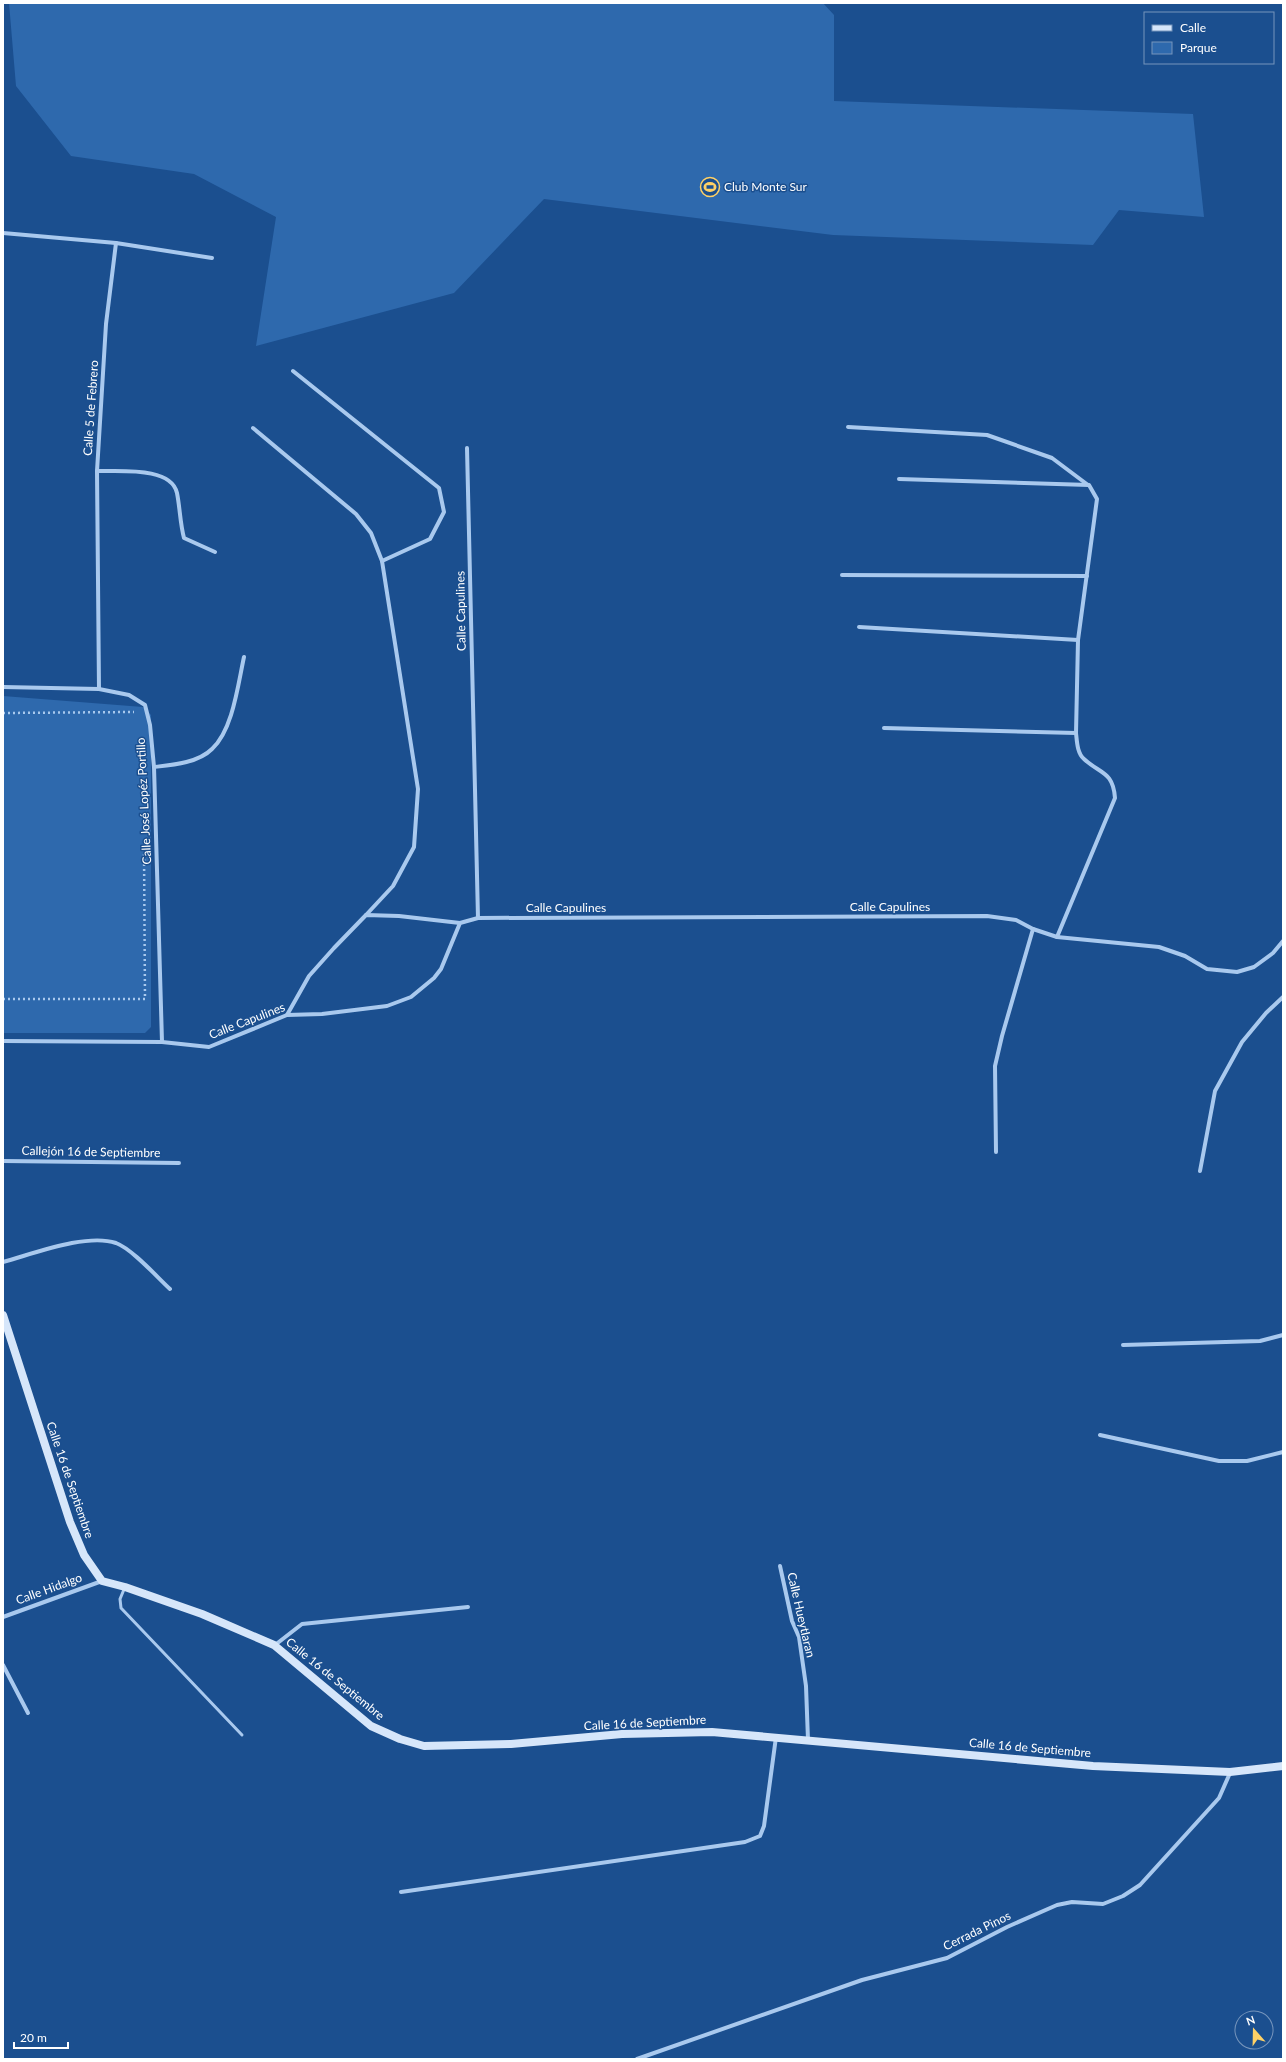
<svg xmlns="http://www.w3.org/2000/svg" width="1286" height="2062" font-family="Lato,sans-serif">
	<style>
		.green { fill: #2e69ad }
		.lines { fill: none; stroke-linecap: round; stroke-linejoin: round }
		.path { stroke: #a9c9ee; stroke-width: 2.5; stroke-dasharray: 2 3; stroke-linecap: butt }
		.lane { stroke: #a9c9ee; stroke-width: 3 }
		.street { stroke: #a9c9ee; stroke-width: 4 }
		.secondary { stroke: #d6e6fa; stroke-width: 8 }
		.labels { text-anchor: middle; stroke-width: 3; stroke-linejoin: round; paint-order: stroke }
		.poi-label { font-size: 12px; fill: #fff; stroke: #1b4f8f; text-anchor: start }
		.street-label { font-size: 12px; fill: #fff; stroke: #1b4f8f }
	</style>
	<rect width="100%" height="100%" fill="#1b4f8f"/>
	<g class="green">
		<polygon points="9,3 823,3 834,15 834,101 1193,114 1204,217 1119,210 1093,245 833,235 544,199 454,293 256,346 276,217 194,174 71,156 16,86"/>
		<polygon points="3,696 143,707 151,715 151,1027 145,1033 3,1033"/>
	</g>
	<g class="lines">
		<g class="path">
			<polyline points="3,713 134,712"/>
			<polyline points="3,999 145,999 144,849"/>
		</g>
		<polyline class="lane" points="125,1587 120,1599 121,1608 242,1735"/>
		<g class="street">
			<polyline points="3,233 116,243 212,258"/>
			<polyline points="293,371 439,488 444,512 430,539 382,561"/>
			<polyline points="848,427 987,435 1052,458 1088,485"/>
			<polyline points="253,428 356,514 371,533 382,561 418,789 414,847 393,886 366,915"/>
			<polyline points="467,448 478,918"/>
			<path d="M97 471C119 472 171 466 177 493 180 508 180 523 184 538L215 552"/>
			<path d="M899 479 1089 485 1097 499 1078 640 1076 733C1077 741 1077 753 1084 759 1100 774 1113 771 1115 798L1057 937"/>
			<polyline points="842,575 1087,576"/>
			<polyline points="859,627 1078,640"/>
			<polyline points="3,687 99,689 129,695 145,705 150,725 154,767 162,1042"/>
			<polyline points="99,689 97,471 106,324 116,243"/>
			<polyline points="884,728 1076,733"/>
			<path d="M154 767C172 765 198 763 212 749 233 730 238 684 244 657"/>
			<polyline points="287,1015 309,976 334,948 366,915 399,916 460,923"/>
			<polyline points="3,1041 162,1042 209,1047 287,1015 322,1014 387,1006 411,997 434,978 441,969 460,923 478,918 987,916 1016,920 1033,929 1057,937 1159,947 1185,956 1207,969 1237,972 1254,967 1273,953 1283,941"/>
			<polyline points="996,1152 995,1066 1002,1036 1033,929"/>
			<polyline points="3,1161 179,1163"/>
			<polyline points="1200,1171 1215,1091 1242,1042 1266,1013 1283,997"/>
			<path d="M3 1262C33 1254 86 1233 116 1243 132 1249 157 1277 170 1289"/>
			<polyline points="1123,1345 1260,1341 1283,1335"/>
			<polyline points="1100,1435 1219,1461 1247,1461 1283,1452"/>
			<polyline points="780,1566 792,1621 799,1637 806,1686 808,1740"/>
			<polyline points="3,1617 102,1581"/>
			<polyline points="275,1645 302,1624 468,1607"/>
			<polyline points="3,1665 28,1713"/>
			<polyline points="401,1892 745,1842 760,1836 764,1826 776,1737"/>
			<polyline points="637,2059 862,1980 947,1958 1007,1927 1057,1905 1072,1902 1103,1904 1123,1896 1140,1885 1219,1798 1230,1773"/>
		</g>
		<polyline class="secondary" points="3,1315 70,1522 84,1555 102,1581 125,1587 202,1614 274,1645 371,1726 400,1739 424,1746 511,1744 622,1734 712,1732 1093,1766 1230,1772 1283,1766"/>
	</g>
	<defs>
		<g id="stadium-ring" transform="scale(1)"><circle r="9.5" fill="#1b4f8f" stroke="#ffd166" stroke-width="1.5"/><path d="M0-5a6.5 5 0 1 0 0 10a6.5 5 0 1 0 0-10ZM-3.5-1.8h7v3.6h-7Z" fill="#ffd166"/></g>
	</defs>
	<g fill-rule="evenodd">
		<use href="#stadium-ring" x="710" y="187"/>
	</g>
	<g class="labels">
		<g class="poi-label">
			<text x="724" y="191">Club Monte Sur</text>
		</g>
		<g class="street-label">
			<text transform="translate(91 408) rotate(-86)" y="4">Calle 5 de Febrero</text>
			<text transform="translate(461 611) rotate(-91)" y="4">Calle Capulines</text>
			<text transform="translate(144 801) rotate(-93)" y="4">Calle José Lopéz Portillo</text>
			<text x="890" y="911">Calle Capulines</text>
			<text x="566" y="912">Calle Capulines</text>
			<text transform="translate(247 1021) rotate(-21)" y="4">Calle Capulines</text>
			<text transform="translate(91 1152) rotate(1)" y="4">Callejón 16 de Septiembre</text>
			<text transform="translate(70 1480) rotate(71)" y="4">Calle 16 de Septiembre</text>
			<text transform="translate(49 1589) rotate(-20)" y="4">Calle Hidalgo</text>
			<text transform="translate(801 1615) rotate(77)" y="4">Calle Hueytlaran</text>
			<text transform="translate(335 1679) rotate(39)" y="4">Calle 16 de Septiembre</text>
			<text transform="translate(645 1723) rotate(-3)" y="4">Calle 16 de Septiembre</text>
			<text transform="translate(1030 1748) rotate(5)" y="4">Calle 16 de Septiembre</text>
			<text transform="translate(977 1931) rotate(-26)" y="4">Cerrada Pinos</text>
		</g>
	</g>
	<rect width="1286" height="2062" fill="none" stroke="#ffffff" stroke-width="8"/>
	<rect x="1144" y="12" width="130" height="52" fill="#1b4f8f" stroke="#7695bc"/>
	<rect x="1152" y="25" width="20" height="6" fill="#d6e6fa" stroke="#7695bc"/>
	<text x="1180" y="32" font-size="12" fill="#ffffff">Calle</text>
	<rect x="1152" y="42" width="20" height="12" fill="#2e69ad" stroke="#7695bc"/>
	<text x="1180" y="52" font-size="12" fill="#ffffff">Parque</text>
	<g transform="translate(1254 2030) rotate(340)"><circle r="19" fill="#1b4f8f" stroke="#7695bc"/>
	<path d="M0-3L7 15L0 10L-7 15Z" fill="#ffd166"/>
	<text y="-6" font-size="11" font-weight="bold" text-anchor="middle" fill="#ffffff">N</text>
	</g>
	<path d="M14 2042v6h54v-6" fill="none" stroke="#ffffff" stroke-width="2"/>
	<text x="20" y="2042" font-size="12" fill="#ffffff" stroke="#1b4f8f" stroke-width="3" paint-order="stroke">20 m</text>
</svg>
